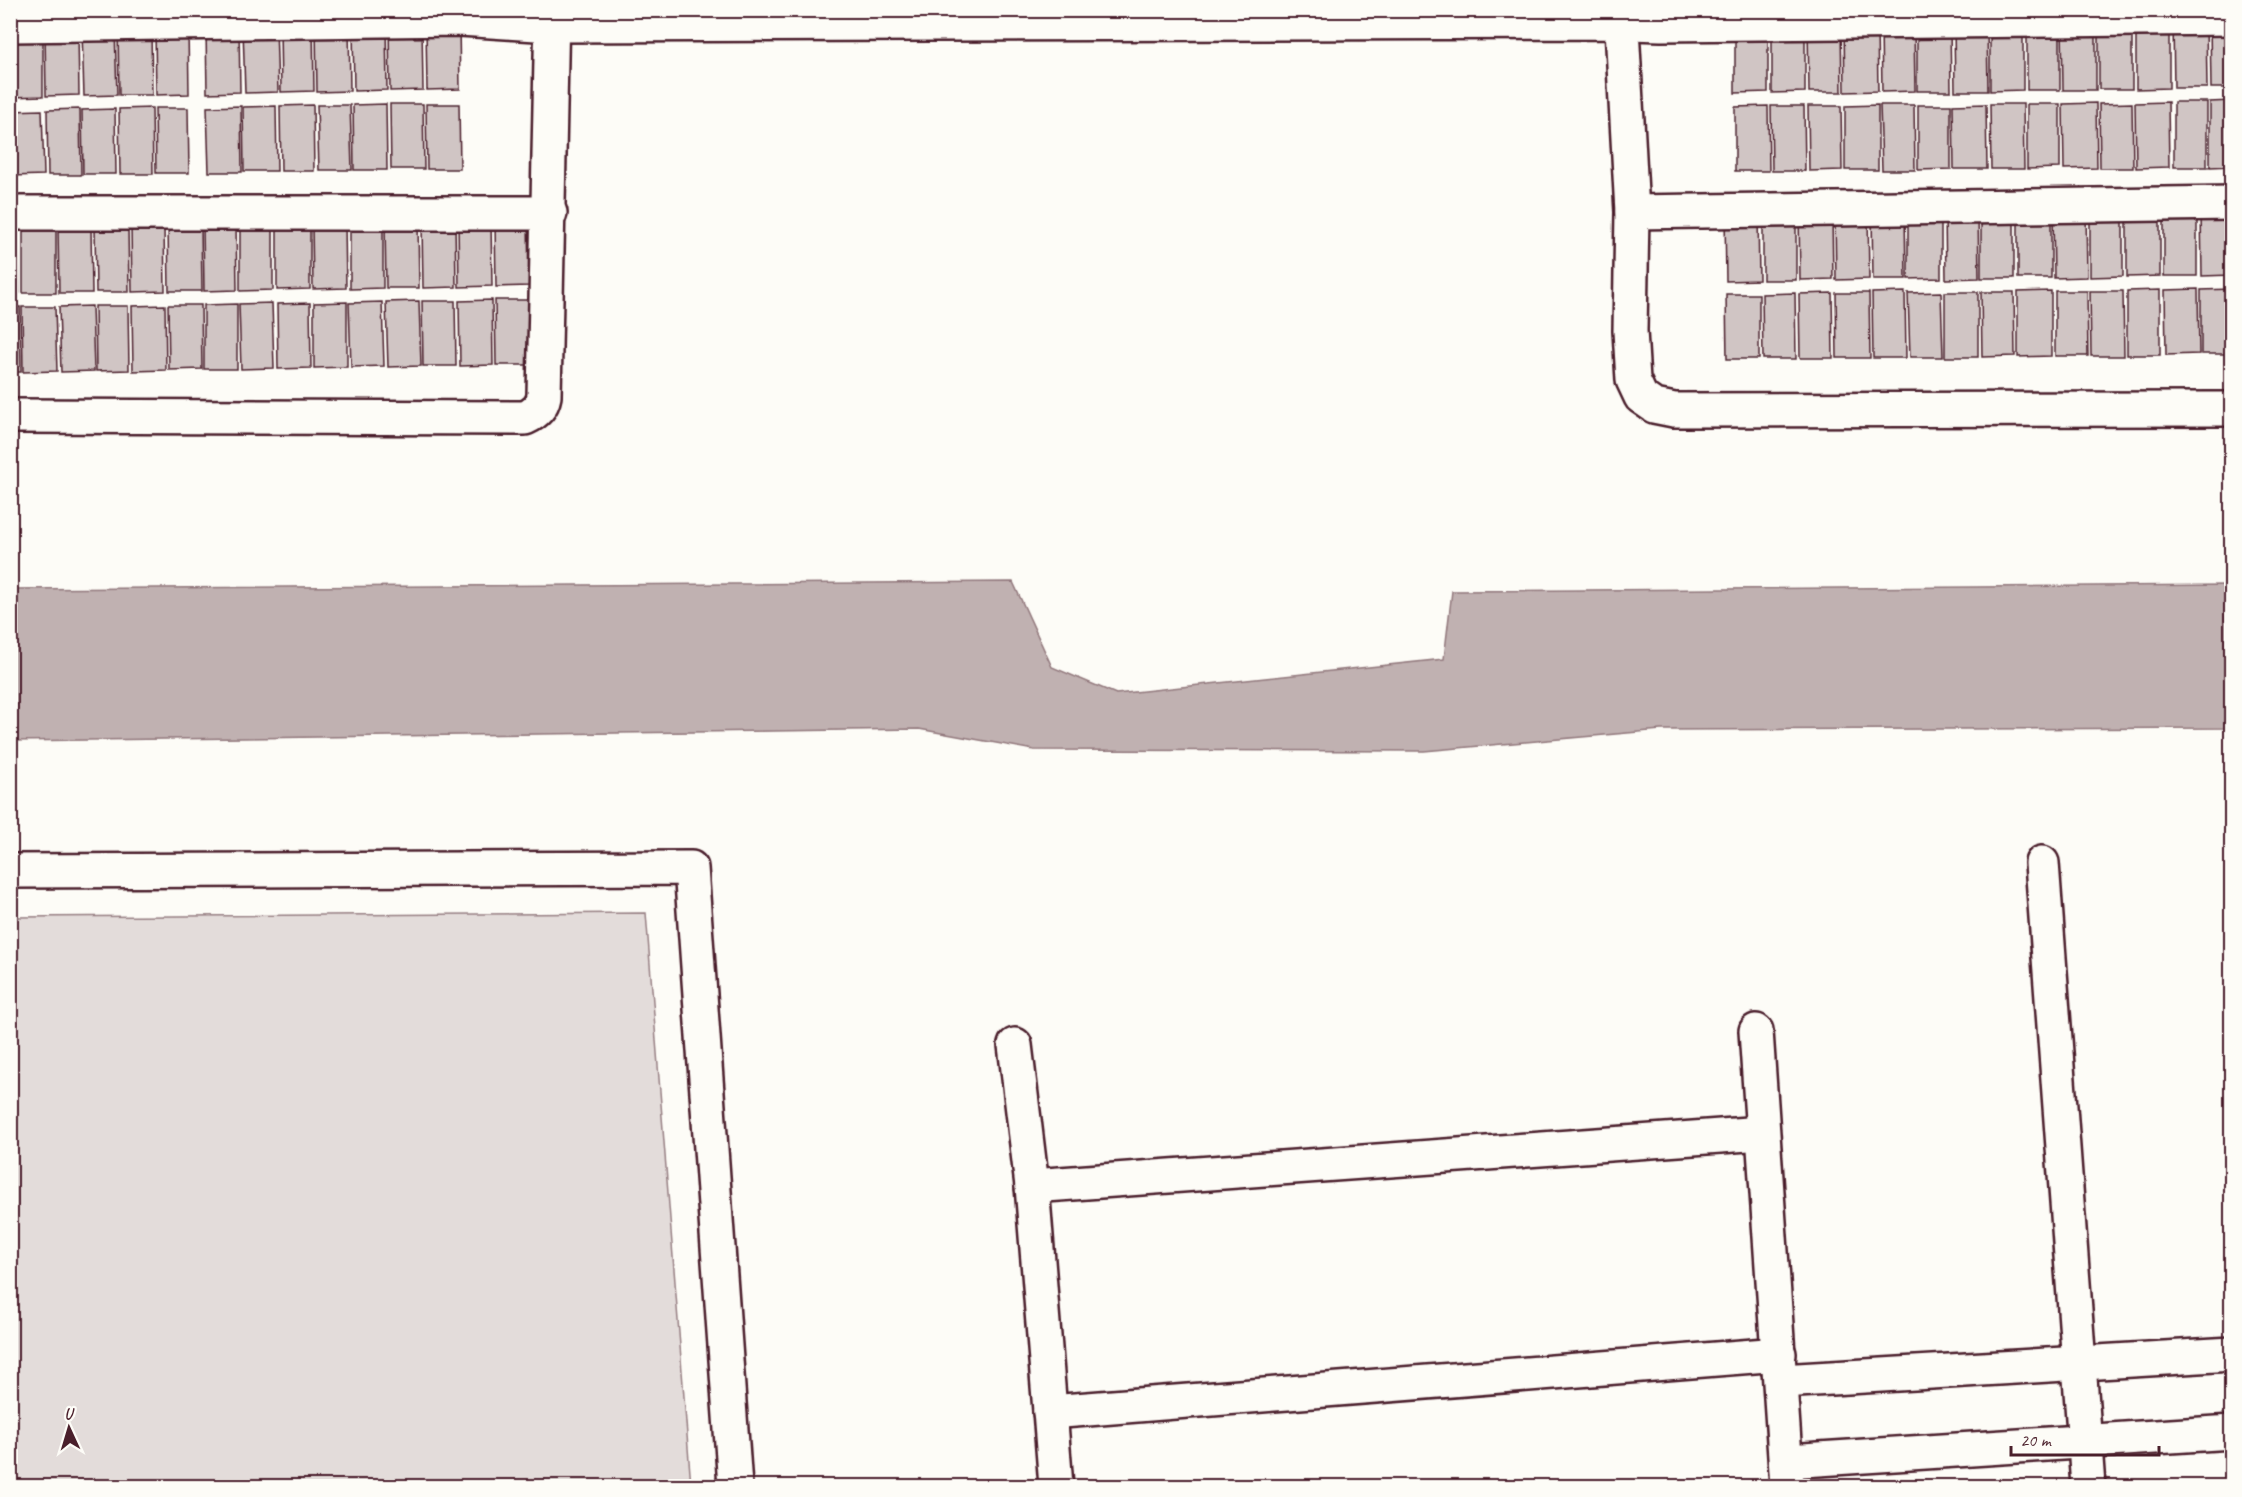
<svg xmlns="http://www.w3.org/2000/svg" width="2242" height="1497" font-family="Caveat,sans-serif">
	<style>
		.green { fill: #e3dcda; stroke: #967e82; stroke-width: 1.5 }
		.water { fill: #c0b1b1; stroke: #91777b; stroke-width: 1.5 }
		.building { fill: #d0c5c4; stroke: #4a1f2b; stroke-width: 1.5 }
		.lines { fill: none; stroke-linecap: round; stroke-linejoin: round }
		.street-casing { stroke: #4a1f2b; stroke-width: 38 }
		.street { stroke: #fdfcf7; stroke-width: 33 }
	</style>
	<rect width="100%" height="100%" fill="#fdfcf7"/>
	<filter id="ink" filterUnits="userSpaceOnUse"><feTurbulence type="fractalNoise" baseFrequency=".0167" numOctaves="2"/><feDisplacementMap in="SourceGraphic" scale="12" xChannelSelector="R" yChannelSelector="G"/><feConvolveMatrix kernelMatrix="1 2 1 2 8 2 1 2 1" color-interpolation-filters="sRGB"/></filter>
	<g filter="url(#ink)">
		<polygon class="green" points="646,913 691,1486 11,1486 11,917"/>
		<polygon class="water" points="1013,582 1052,667 1116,694 1444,659 1452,591 2231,585 2231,728 1661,730 1424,751 1034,750 919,729 11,741 11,589"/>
		<g class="building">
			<polygon points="2136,23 2169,24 2169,88 2136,89"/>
			<polygon points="2173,23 2206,23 2207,88 2174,88"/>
			<polygon points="2210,23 2232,23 2232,88 2211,88"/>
			<polygon points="459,24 460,89 427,90 426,25"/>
			<polygon points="2062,24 2096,25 2096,90 2063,90"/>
			<rect x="2099" y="24" width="33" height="65"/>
			<polygon points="422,25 423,90 390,91 389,26"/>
			<polygon points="1954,25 1987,26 1988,91 1955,91"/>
			<polygon points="1990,25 2023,26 2023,90 1990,91"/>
			<rect x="2027" y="25" width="33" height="65"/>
			<polygon points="349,26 350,91 317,92 316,27"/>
			<polygon points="353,26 386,26 387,90 354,91"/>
			<polygon points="1844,26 1877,27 1878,91 1845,92"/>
			<polygon points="1881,26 1914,26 1915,91 1882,92"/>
			<polygon points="1917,26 1950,26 1951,91 1917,91"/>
			<polygon points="276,27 278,92 245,93 243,28"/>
			<polygon points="280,27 313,27 314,91 281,92"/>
			<polygon points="1772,27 1805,27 1805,92 1772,93"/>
			<polygon points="1808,27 1841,27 1842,92 1809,92"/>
			<polygon points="239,28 240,92 207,93 206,29"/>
			<polygon points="1735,28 1768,28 1768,92 1735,93"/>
			<polygon points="188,29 189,94 156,95 155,30"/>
			<polygon points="115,30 117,95 84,96 82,31"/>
			<polygon points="118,30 151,30 152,95 119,95"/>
			<polygon points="43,31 43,96 10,97 10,32"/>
			<polygon points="78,31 79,95 46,96 45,32"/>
			<polygon points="2232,101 2232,166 2210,167 2210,102"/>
			<polygon points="2168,102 2169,167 2136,168 2135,103"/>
			<rect x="2174" y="102" width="33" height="65"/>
			<polygon points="2096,103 2097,168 2064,169 2063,104"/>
			<polygon points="2132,103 2133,168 2100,168 2099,104"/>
			<polygon points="386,104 387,170 354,170 353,105"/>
			<polygon points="390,104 423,104 424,169 391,169"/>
			<polygon points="426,104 459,104 460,169 427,169"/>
			<polygon points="1986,104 1987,169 1954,169 1953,105"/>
			<polygon points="1990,104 2023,104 2024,169 1991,169"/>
			<polygon points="2027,104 2060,104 2060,168 2027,169"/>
			<polygon points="313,105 314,171 281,171 280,106"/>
			<polygon points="317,105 350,105 352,170 319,170"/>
			<polygon points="1878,105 1878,170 1845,170 1845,106"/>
			<polygon points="1880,105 1914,105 1915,170 1882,170"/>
			<polygon points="1918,105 1951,105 1951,169 1918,170"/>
			<polygon points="241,106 242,172 209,172 207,107"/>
			<polygon points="276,106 277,171 244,171 243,107"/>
			<polygon points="1768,106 1769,171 1735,171 1735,107"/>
			<polygon points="1771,106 1804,106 1805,171 1772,171"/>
			<polygon points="1808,106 1841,106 1842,170 1809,171"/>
			<polygon points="152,108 153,174 120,174 119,109"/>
			<polygon points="155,108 188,108 189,173 156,173"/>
			<polygon points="80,109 81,175 48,175 47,110"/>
			<polygon points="115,109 116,174 83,174 82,110"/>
			<polygon points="42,110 44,175 11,176 10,111"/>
			<polygon points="2201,210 2232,211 2232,275 2202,276"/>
			<polygon points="2160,211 2160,276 2127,277 2127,212"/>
			<rect x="2164" y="211" width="33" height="65"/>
			<polygon points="2086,212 2087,277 2054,278 2053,213"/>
			<polygon points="2090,212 2123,212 2123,276 2090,277"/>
			<polygon points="1978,213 1979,278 1946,279 1945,214"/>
			<polygon points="2014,213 2014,278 1981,278 1981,214"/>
			<rect x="2018" y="213" width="33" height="65"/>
			<polygon points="1868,214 1869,279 1836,280 1835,215"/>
			<polygon points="1872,214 1905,214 1906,279 1873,279"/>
			<polygon points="1908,214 1941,214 1941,278 1908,279"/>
			<polygon points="1758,215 1759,280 1726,281 1725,216"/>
			<polygon points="1796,215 1796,280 1763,280 1763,216"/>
			<polygon points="1799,215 1832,215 1833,279 1800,280"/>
			<polygon points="528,221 529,286 496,287 495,222"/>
			<polygon points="455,222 456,287 423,288 422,223"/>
			<polygon points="491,222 492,286 459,287 458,223"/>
			<polygon points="350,223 383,223 383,288 350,289"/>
			<polygon points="385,223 418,223 419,288 386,288"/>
			<polygon points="277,224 310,224 310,289 277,290"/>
			<polygon points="312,224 345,224 346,288 313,289"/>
			<polygon points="203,225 236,225 237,290 204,291"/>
			<polygon points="240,225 273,225 273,290 240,291"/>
			<polygon points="168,226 201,226 202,291 169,291"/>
			<polygon points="58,227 91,228 92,293 59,293"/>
			<polygon points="95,227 128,227 129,292 96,292"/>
			<polygon points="131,227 164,227 165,291 132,292"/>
			<polygon points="18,228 19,293 10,293 10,229"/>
			<rect x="23" y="228" width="33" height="65"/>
			<polygon points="2198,289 2199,354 2166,355 2165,290"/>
			<polygon points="2232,289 2232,354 2201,354 2201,290"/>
			<polygon points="2160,290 2160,355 2127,355 2127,291"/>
			<polygon points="2051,291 2051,356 2018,357 2018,292"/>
			<polygon points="2055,291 2087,291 2088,356 2055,356"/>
			<polygon points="2090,291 2123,291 2124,356 2091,356"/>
			<polygon points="1905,292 1906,358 1873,358 1872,293"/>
			<polygon points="1941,292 1943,357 1910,357 1908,293"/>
			<rect x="1945" y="292" width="33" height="65"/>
			<polygon points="1981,292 2014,292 2015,356 1982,357"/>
			<polygon points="1795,293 1796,359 1763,359 1762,294"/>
			<polygon points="1832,293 1833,358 1800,358 1799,294"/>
			<polygon points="1836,293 1869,293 1870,358 1837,358"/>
			<polygon points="1726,294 1759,294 1759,359 1727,359"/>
			<polygon points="492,300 493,365 460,366 459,301"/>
			<polygon points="495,300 528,300 529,365 496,365"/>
			<polygon points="419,301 421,366 388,367 386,302"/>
			<polygon points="422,301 455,301 456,366 423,366"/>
			<polygon points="347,302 347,367 314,368 314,303"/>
			<polygon points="382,302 384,366 351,367 349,303"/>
			<polygon points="272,303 274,368 241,369 239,304"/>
			<polygon points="310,303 311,368 278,369 277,304"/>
			<polygon points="237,304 237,369 204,369 204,305"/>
			<polygon points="165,305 166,370 133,371 132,306"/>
			<polygon points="168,305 201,305 202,369 169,370"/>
			<polygon points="92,306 94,371 61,372 59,307"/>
			<polygon points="95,306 128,306 129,370 96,371"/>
			<polygon points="10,307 20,307 21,372 10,372"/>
			<polygon points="22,307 55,307 57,371 23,372"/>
		</g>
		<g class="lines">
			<g class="street-casing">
				<g id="street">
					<polyline points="1621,10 1632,212 1630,331 1633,380 1641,397 1654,406 1674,410 2232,409"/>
					<polyline points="10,25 460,19 552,25 1600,22 1661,24 2232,18"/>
					<polyline points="1632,212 2232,203"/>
					<polyline points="10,213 550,213"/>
					<path d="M10 416 525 418C536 413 542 407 544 396L552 10"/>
					<polyline points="2042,863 2088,1486"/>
					<polyline points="10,871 691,868 735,1486"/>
					<polyline points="1756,1031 1787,1486"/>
					<polyline points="1015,1045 1032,1186 1056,1486"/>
					<polyline points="1032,1186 1762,1133"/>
					<polyline points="1781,1381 2232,1354"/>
					<polyline points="1050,1412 1779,1354"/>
					<polyline points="1788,1461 2232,1432"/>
				</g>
			</g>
			<use href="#street" class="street"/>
		</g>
	</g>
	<rect width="2242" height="1497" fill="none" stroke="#fdfcf7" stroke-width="36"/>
	<rect x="18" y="18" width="2206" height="1461" fill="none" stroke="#4a1f2b" stroke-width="2" filter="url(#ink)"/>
	<g transform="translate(69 1428) rotate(356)" stroke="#fdfcf7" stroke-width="4.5" paint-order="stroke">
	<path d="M0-4.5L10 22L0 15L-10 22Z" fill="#4a1f2b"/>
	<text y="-9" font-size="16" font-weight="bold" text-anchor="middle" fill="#4a1f2b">U</text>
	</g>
	<path d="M2011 1446v9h148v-9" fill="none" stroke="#4a1f2b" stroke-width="3"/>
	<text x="2020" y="1446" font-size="18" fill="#4a1f2b" stroke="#fdfcf7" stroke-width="4.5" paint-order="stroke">20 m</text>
</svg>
